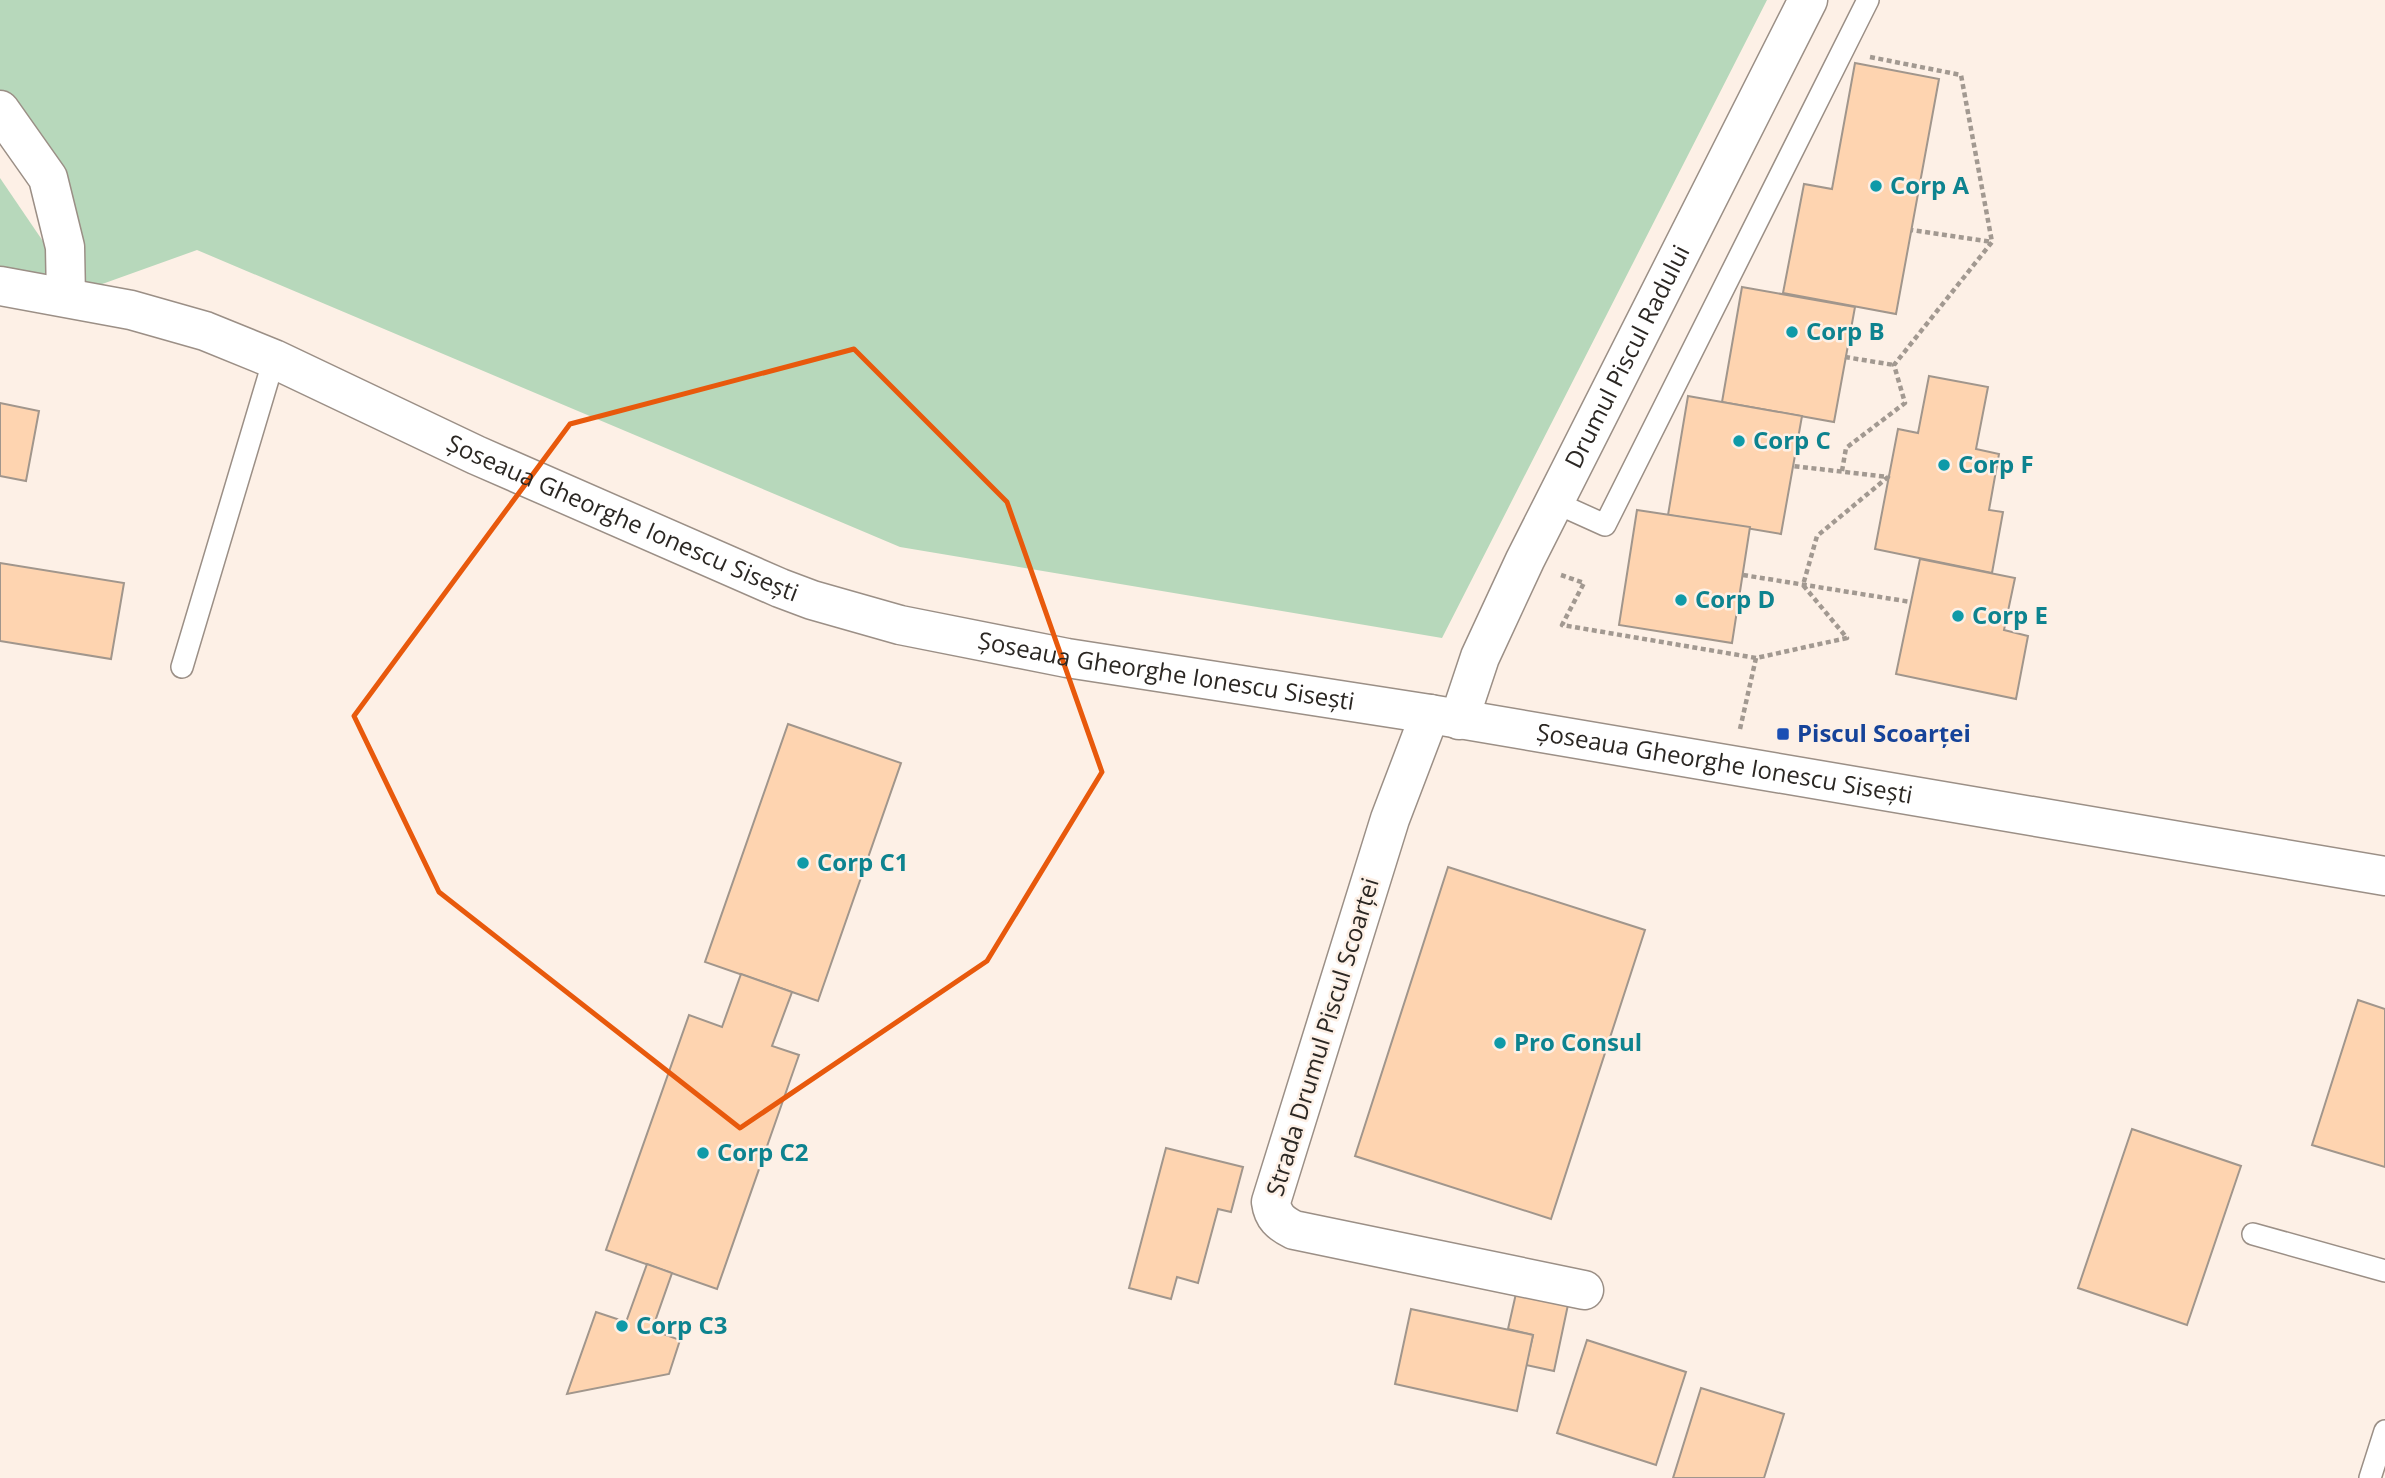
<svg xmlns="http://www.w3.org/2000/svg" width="2385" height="1478" font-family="'Open Sans',sans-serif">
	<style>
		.green { fill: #b7d8bb }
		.building { fill: #fed4b0; stroke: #a1968c; stroke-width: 2 }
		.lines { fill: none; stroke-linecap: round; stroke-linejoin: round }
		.service-casing { stroke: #9b8f86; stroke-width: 24 }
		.minor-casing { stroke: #9b8f86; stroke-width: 41 }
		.secondary-casing { stroke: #9b8f86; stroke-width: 41 }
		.path { stroke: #a29991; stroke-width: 4.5; stroke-dasharray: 5 3.5; stroke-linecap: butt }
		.service { stroke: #fff; stroke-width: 21 }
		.minor { stroke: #fff; stroke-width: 38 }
		.secondary { stroke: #fff; stroke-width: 38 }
		.marked { fill: none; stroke: #e8590c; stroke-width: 5; stroke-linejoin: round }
		.culture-dot { fill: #0f9aa8; stroke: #fdf0e6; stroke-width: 2.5 }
		.transit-dot { fill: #1a4fb4; stroke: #fdf0e6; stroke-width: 2.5 }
		.labels { text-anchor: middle; stroke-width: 5; stroke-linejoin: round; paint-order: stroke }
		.culture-label { font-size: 24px; font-weight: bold; fill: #0d838f; stroke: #fdf0e6; text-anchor: start }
		.street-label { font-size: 24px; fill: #2b2723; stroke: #fdf0e6 }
		.transit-label { font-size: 24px; font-weight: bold; fill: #164399; stroke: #fdf0e6; text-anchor: start }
	</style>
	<rect width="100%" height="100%" fill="#fdf0e6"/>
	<g class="green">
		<polygon points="0,0 1767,0 1442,638 900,547 197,250 66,297 65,247 0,104"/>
		<polygon points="0,178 53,256 54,287 0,283"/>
	</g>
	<g class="building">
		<polygon points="1855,63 1939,79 1896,314 1783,293 1804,184 1832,189"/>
		<polygon points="1742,287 1855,307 1834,422 1722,402"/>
		<polygon points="1929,376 1988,387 1976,449 1999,454 1989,510 2003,512 1992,573 1875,549 1898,429 1918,433"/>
		<polygon points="1688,396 1802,416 1781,534 1668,515"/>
		<polygon points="0,403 39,411 26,481 0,476"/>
		<polygon points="1637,510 1750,527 1732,643 1619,625"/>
		<polygon points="1920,559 2015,578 2004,630 2028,636 2016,699 1896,674"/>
		<polygon points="0,563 124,583 111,659 0,641"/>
		<polygon points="788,724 901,763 818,1001 705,962"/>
		<polygon points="1448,867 1645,930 1551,1219 1355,1156"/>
		<polygon points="741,974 792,992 772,1046 799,1055 717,1289 606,1250 689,1015 722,1027"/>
		<polygon points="2358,1000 2385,1009 2385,1167 2312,1145"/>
		<polygon points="2132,1129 2241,1166 2187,1325 2078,1288"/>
		<polygon points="1166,1148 1243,1167 1231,1212 1218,1209 1198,1283 1177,1277 1171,1299 1129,1288"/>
		<polygon points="647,1264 672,1273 652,1330 680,1340 669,1374 567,1394 596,1312 626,1322"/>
		<polygon points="1517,1289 1569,1300 1554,1371 1526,1365 1533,1335 1508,1329"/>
		<polygon points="1411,1309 1533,1335 1517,1411 1395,1384"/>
		<polygon points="1587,1340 1686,1372 1656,1465 1557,1433"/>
		<polygon points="1701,1388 1784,1414 1764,1478 1673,1478"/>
	</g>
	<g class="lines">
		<g class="service-casing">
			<g id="service">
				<polyline points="1554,502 1605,525 1868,0"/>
				<polyline points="182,667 274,359"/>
				<polyline points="2253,1234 2385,1271"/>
				<polyline points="2370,1478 2385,1431"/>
			</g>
		</g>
		<g class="minor-casing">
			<g id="minor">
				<polyline points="0,110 48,178 65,247 66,297"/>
				<path d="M1430 714 1390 819 1271 1202C1273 1217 1280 1223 1294 1230L1584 1290"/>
				<path id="s1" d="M1459 720 1480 657 1525 560 1808 0"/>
			</g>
		</g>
		<g class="secondary-casing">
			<g id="secondary">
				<path id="s2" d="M0 286 131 310 205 331 274 359 476 455 780 588 812 600 900 625 1067 658 1430 714 2385 876"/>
			</g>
		</g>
		<g class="path">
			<polyline points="1870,57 1961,75 1992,242"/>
			<polyline points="1845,357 1894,365"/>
			<polyline points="1842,471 1846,448 1905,403 1894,365 1992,242 1911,230"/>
			<polyline points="1561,575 1584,583 1562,625 1756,658 1847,638 1803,585 1817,536 1888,477 1793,466"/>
			<polyline points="1743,575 1911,602"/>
			<polyline points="1740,729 1756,658"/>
		</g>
		<use href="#service" class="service"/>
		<use href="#minor" class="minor"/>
		<use href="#secondary" class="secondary"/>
	</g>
	<path class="marked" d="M854 349 1007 502 1102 772 987 961 740 1128 439 892 354 716 570 424Z"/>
	<g class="culture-dot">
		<circle cx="1876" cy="186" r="7"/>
		<circle cx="1792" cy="332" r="7"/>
		<circle cx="1739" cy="441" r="7"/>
		<circle cx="1944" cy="465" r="7"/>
		<circle cx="1681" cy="600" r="7"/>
		<circle cx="1958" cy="616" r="7"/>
		<circle cx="803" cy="863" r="7"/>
		<circle cx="1500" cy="1043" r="7"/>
		<circle cx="703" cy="1153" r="7"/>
		<circle cx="622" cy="1326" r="7"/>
	</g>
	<rect class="transit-dot" x="1776" y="727" width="14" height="14" rx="3.5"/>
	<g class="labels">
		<g class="culture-label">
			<text x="1890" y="194">Corp A</text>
			<text x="1806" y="340">Corp B</text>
			<text x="1753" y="449">Corp C</text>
			<text x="1958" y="473">Corp F</text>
			<text x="1695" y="608">Corp D</text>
			<text x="1972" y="624">Corp E</text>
			<text x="817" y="871">Corp C1</text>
			<text x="1514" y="1051">Pro Consul</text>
			<text x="717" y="1161">Corp C2</text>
			<text x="636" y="1334">Corp C3</text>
		</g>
		<g class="street-label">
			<text dy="8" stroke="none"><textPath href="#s1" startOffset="401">Drumul Piscul Radului</textPath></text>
			<text dy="8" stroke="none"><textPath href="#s2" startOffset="668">Șoseaua Gheorghe Ionescu Sisești</textPath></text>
			<text dy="8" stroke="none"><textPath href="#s2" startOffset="1236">Șoseaua Gheorghe Ionescu Sisești</textPath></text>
			<text dy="8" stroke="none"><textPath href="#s2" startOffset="1802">Șoseaua Gheorghe Ionescu Sisești</textPath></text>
			<text transform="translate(1323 1037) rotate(-73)" y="8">Strada Drumul Piscul Scoarței</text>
		</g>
		<g class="transit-label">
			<text x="1797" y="742">Piscul Scoarței</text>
		</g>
	</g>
</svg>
